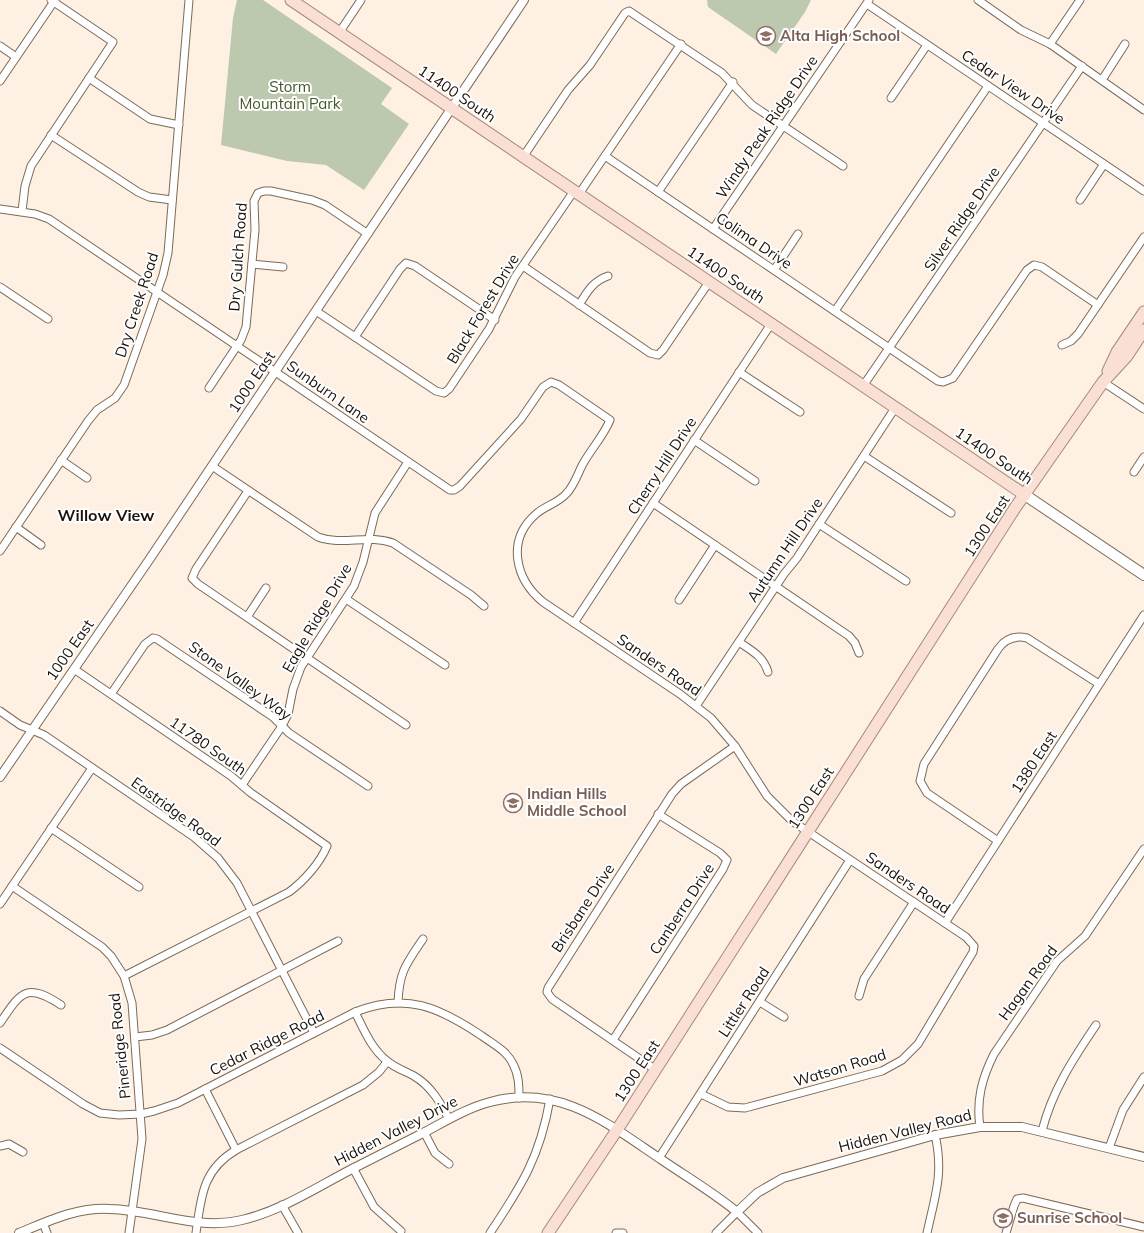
<svg xmlns="http://www.w3.org/2000/svg" width="1144" height="1233" font-family="Mulish,sans-serif">
	<style>
		.green { fill: #bcc9ae }
		.lines { fill: none; stroke-linecap: round; stroke-linejoin: round }
		.minor-casing { stroke: #7c6a56; stroke-width: 9 }
		.tertiary-casing { stroke: #7c6a56; stroke-width: 10 }
		.secondary-casing { stroke: #7c6a56; stroke-width: 12 }
		.primary-casing { stroke: #a8897b; stroke-width: 13 }
		.minor { stroke: #fff; stroke-width: 7 }
		.tertiary { stroke: #fff; stroke-width: 8 }
		.secondary { stroke: #fff; stroke-width: 10 }
		.primary { stroke: #f9dfd4; stroke-width: 11 }
		.labels { text-anchor: middle; stroke-width: 4; stroke-linejoin: round; paint-order: stroke }
		.education-label { font-size: 15px; font-weight: bold; fill: #785e54; stroke: #fff; text-anchor: start }
		.park-label { font-size: 15px; fill: #45582a; stroke: #fff }
		.street-label { font-size: 15px; fill: #1a130b; stroke: #fff }
		.neighbourhood-label { font-size: 16px; font-weight: bold; fill: #1a130b; stroke: #fff }
	</style>
	<rect width="100%" height="100%" fill="#fef1e3"/>
	<g class="green">
		<polygon points="237,0 263,0 392,88 381,104 409,124 364,190 326,165 287,161 221,145 233,18"/>
		<polygon points="707,0 811,0 805,12 776,54 708,7"/>
	</g>
	<g class="lines">
		<g class="minor-casing">
			<g id="minor">
				<polyline points="978,0 1021,30 1050,44 1144,110"/>
				<polyline points="867,4 1144,191"/>
				<polyline points="339,33 361,0"/>
				<polyline points="1050,44 1080,0"/>
				<polyline points="0,46 16,57"/>
				<polyline points="89,78 150,119 179,125"/>
				<polyline points="1102,80 1125,44"/>
				<polyline points="0,81 55,0"/>
				<polyline points="891,98 927,45"/>
				<polyline points="51,135 138,192 149,197 172,200"/>
				<polyline points="605,156 938,381 943,382 953,378 1027,270 1034,265 1042,267 1098,305"/>
				<polyline points="523,157 568,90 590,65 625,13 629,11 722,73 752,105 843,166"/>
				<polyline points="658,192 733,82"/>
				<polyline points="579,194 681,44"/>
				<polyline points="1080,200 1104,164"/>
				<path d="M0 209 35 214 49 219 450 490H454L460 486 521 419 543 387 551 382 559 385 610 420C604 435 592 448 584 462 578 472 575 485 566 494 558 503 545 506 536 514 506 540 515 579 543 602L680 694 711 718 735 746 767 796 792 821 966 937 974 946 973 952 918 1044 902 1060 882 1071 745 1108 728 1107 701 1094"/>
				<polyline points="22,211 25,186 31,166 113,42 51,0"/>
				<polyline points="713,229 869,0"/>
				<polyline points="252,264 283,267"/>
				<polyline points="523,266 650,353 658,355 663,350 709,282"/>
				<polyline points="774,270 798,234"/>
				<polyline points="0,287 48,319"/>
				<path d="M579 305C587 292 593 281 608 276"/>
				<polyline points="316,311 436,391 444,393 449,389 489,329 515,277 574,191"/>
				<polyline points="835,311 988,86"/>
				<polyline points="355,337 400,269 406,263 415,266 495,320"/>
				<polyline points="1062,345 1071,341 1078,334 1144,237"/>
				<polyline points="739,372 800,412"/>
				<polyline points="1103,382 1144,409"/>
				<polyline points="863,386 1082,66"/>
				<polyline points="209,388 241,340 246,327 255,230 254,201 258,193 264,191 271,191 312,200 325,205 368,234"/>
				<polyline points="694,440 755,481"/>
				<polyline points="864,456 951,513"/>
				<polyline points="61,460 87,478"/>
				<path d="M212 466 318 537C343 546 368 534 393 543L471 595 484 606"/>
				<polyline points="1134,472 1144,457"/>
				<polyline points="248,491 196,569 192,578 198,584 406,725"/>
				<polyline points="653,503 849,636 855,643 859,653"/>
				<polyline points="819,524 906,581"/>
				<polyline points="16,527 41,545"/>
				<polyline points="0,551 88,421 97,410 115,398 124,385 163,275 168,253 189,0"/>
				<polyline points="346,599 445,665"/>
				<polyline points="679,600 715,545"/>
				<polyline points="247,617 266,588"/>
				<polyline points="574,623 771,324"/>
				<path d="M739 642C752 651 763 656 768 672"/>
				<path d="M74 669 231 776 251 793 327 846C320 863 304 881 289 892L124 976"/>
				<polyline points="111,694 145,644 153,638 157,639 273,717 289,733 368,786"/>
				<polyline points="696,706 784,574 797,558 895,408"/>
				<polyline points="0,711 20,725 44,735 194,837 218,858 237,883 314,1033"/>
				<polyline points="242,785 282,726 288,714 293,689 301,667 354,586 363,562 375,513 408,462"/>
				<polyline points="51,828 139,887"/>
				<path d="M998 841 927 793 920 781 924 764 998 649C1005 639 1014 635 1027 638L1099 684"/>
				<polyline points="12,886 102,947 111,956 124,976 132,1003 142,1139 129,1233"/>
				<polyline points="0,904 92,768"/>
				<polyline points="945,923 1144,615"/>
				<polyline points="859,996 864,979 914,902"/>
				<polyline points="760,1002 784,1017"/>
				<path d="M398 1003C399 972 406 964 423 939"/>
				<path d="M355 1012C364 1030 371 1048 387 1061 395 1068 405 1071 414 1076 431 1086 440 1102 449 1119"/>
				<path d="M0 1023C21 992 26 982 61 1005"/>
				<polyline points="135,1037 152,1035 167,1030 338,941"/>
				<polyline points="613,1040 723,869 727,860 720,853 658,814"/>
				<path d="M0 1048 83 1104 100 1113 119 1115 141 1114 154 1111 178 1103 355 1012C406 992 439 1007 482 1036 493 1044 507 1051 513 1064 519 1075 519 1086 519 1098"/>
				<polyline points="656,1070 552,999 547,992 548,988 672,794 681,784 735,746"/>
				<polyline points="205,1089 236,1150"/>
				<path d="M980 1127C976 1100 982 1078 994 1054L1057 961 1085 936 1144 849"/>
				<path d="M1042 1131C1052 1091 1073 1059 1096 1025"/>
				<polyline points="424,1132 435,1153 449,1164"/>
				<polyline points="0,1146 9,1144 23,1152"/>
				<polyline points="1109,1148 1123,1110 1144,1077"/>
				<polyline points="659,1158 850,860"/>
				<polyline points="353,1168 374,1207 401,1231"/>
				<polyline points="282,1205 298,1233"/>
				<polyline points="43,1223 47,1233"/>
				<path d="M196 1233C201 1198 202 1170 236 1150L363 1085 379 1072 387 1062"/>
				<path d="M490 1233C522 1185 540 1157 550 1099"/>
				<polyline points="616,1233 623,1233"/>
				<polyline points="716,1233 737,1212 758,1233"/>
				<path d="M927 1233C935 1196 944 1173 935 1135"/>
				<polyline points="1006,1233 1014,1206 1017,1199 1023,1198 1144,1227"/>
			</g>
		</g>
		<g class="tertiary-casing">
			<g id="tertiary">
				<polyline points="0,777 149,560 524,0"/>
				<path d="M19 1233C49 1221 77 1207 110 1209 155 1210 196 1231 242 1220 281 1211 317 1187 352 1169 376 1157 399 1145 423 1133 444 1122 467 1108 490 1102 560 1083 608 1124 662 1160 687 1177 714 1193 737 1212L757 1193 783 1178 935 1135 980 1127H1022L1144 1157"/>
			</g>
		</g>
		<g class="secondary-casing">
			<polyline id="secondary" points="1025,495 1144,575"/>
		</g>
		<g class="primary-casing">
			<g id="primary">
				<polyline points="291,0 1025,495"/>
				<polyline points="1108,371 1117,352 1144,312"/>
				<polyline points="548,1233 617,1130 1015,508 1103,382 1127,356 1144,330"/>
			</g>
		</g>
		<use href="#minor" class="minor"/>
		<use href="#tertiary" class="tertiary"/>
		<use href="#secondary" class="secondary"/>
		<use href="#primary" class="primary"/>
	</g>
	<defs>
		<g id="school-ring" transform="scale(1)"><circle r="9.5" fill="#fff" stroke="#8d6e63" stroke-width="1.5"/><path d="M0-5L7-2L0 1L-7-2ZM-4 1L0 2.5L4 1V4Q0 6-4 4Z" fill="#8d6e63"/></g>
	</defs>
	<g fill-rule="evenodd">
		<use href="#school-ring" x="766" y="36"/>
		<use href="#school-ring" x="513" y="803"/>
		<use href="#school-ring" x="1003" y="1218"/>
	</g>
	<g class="labels">
		<g class="education-label">
			<text x="780" y="41">Alta High School</text>
			<text x="527" y="799">Indian Hills<tspan x="527" dy="17">Middle School</tspan></text>
			<text x="1017" y="1223">Sunrise School</text>
		</g>
		<g class="park-label">
			<text x="290" y="92">Storm<tspan x="290" dy="17">Mountain Park</tspan></text>
		</g>
		<g class="street-label">
			<text transform="translate(1013 87) rotate(34)" y="5">Cedar View Drive</text>
			<text transform="translate(457 94) rotate(34)" y="5">11400 South</text>
			<text transform="translate(767 127) rotate(-56)" y="5">Windy Peak Ridge Drive</text>
			<text transform="translate(962 219) rotate(-56)" y="5">Silver Ridge Drive</text>
			<text transform="translate(754 241) rotate(34)" y="5">Colima Drive</text>
			<text transform="translate(238 257) rotate(-86)" y="5">Dry Gulch Road</text>
			<text transform="translate(726 275) rotate(34)" y="5">11400 South</text>
			<text transform="translate(137 305) rotate(-72)" y="5">Dry Creek Road</text>
			<text transform="translate(483 309) rotate(-59)" y="5">Black Forest Drive</text>
			<text transform="translate(252 382) rotate(-56)" y="5">1000 East</text>
			<text transform="translate(328 392) rotate(35)" y="5">Sunburn Lane</text>
			<text transform="translate(994 456) rotate(34)" y="5">11400 South</text>
			<text transform="translate(662 466) rotate(-57)" y="5">Cherry Hill Drive</text>
			<text transform="translate(987 526) rotate(-57)" y="5">1300 East</text>
			<text transform="translate(785 550) rotate(-56)" y="5">Autumn Hill Drive</text>
			<text transform="translate(317 618) rotate(-60)" y="5">Eagle Ridge Drive</text>
			<text transform="translate(70 650) rotate(-55)" y="5">1000 East</text>
			<text transform="translate(659 665) rotate(34)" y="5">Sanders Road</text>
			<text transform="translate(240 681) rotate(36)" y="5">Stone Valley Way</text>
			<text transform="translate(208 746) rotate(35)" y="5">11780 South</text>
			<text transform="translate(1034 762) rotate(-57)" y="5">1380 East</text>
			<text transform="translate(811 798) rotate(-57)" y="5">1300 East</text>
			<text transform="translate(176 812) rotate(36)" y="5">Eastridge Road</text>
			<text transform="translate(908 883) rotate(34)" y="5">Sanders Road</text>
			<text transform="translate(583 908) rotate(-57)" y="5">Brisbane Drive</text>
			<text transform="translate(682 909) rotate(-57)" y="5">Canberra Drive</text>
			<text transform="translate(1028 983) rotate(-54)" y="5">Hagan Road</text>
			<text transform="translate(744 1002) rotate(-57)" y="5">Littler Road</text>
			<text transform="translate(267 1043) rotate(-27)" y="5">Cedar Ridge Road</text>
			<text transform="translate(120 1046) rotate(-96)" y="5">Pineridge Road</text>
			<text transform="translate(840 1068) rotate(-17)" y="5">Watson Road</text>
			<text transform="translate(637 1071) rotate(-57)" y="5">1300 East</text>
			<text transform="translate(396 1131) rotate(-27)" y="5">Hidden Valley Drive</text>
			<text transform="translate(905 1131) rotate(-14)" y="5">Hidden Valley Road</text>
		</g>
		<g class="neighbourhood-label">
			<text x="106" y="521">Willow View</text>
		</g>
	</g>
</svg>
